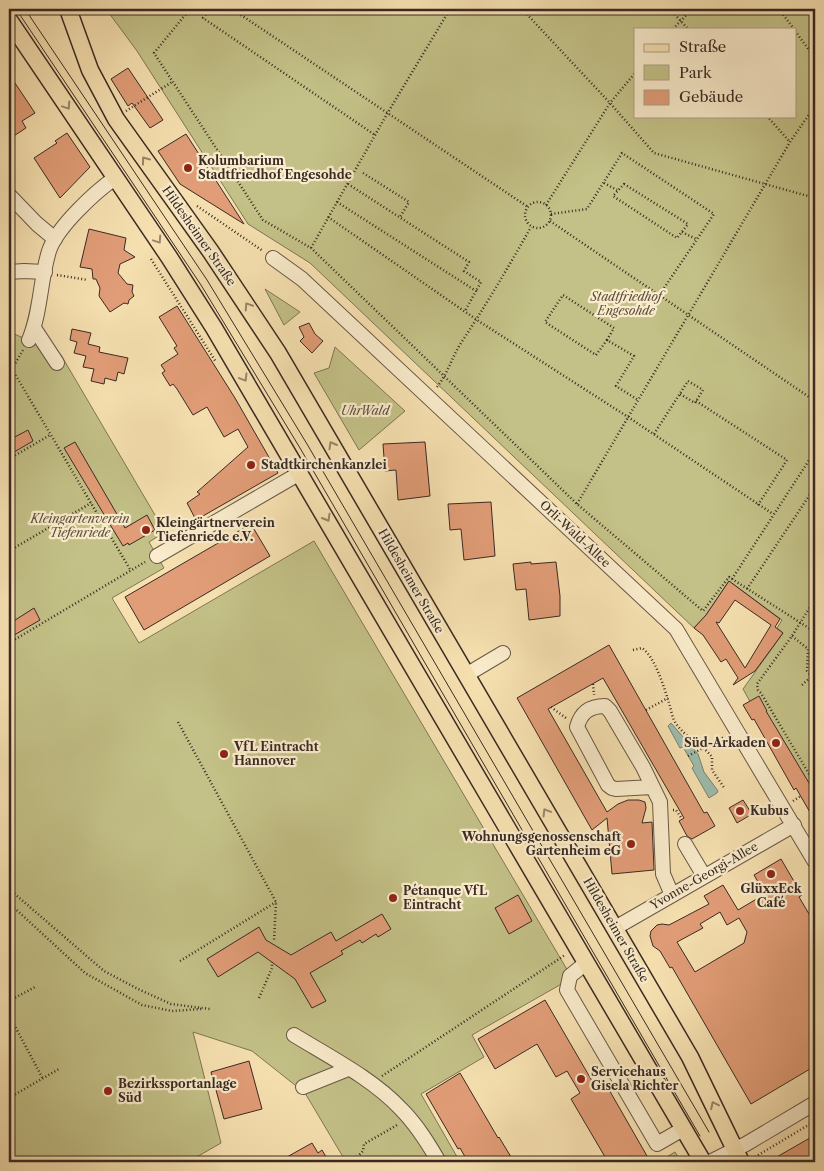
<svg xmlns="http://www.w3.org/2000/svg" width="824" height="1171" font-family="'Libre Caslon Text',serif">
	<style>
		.green { fill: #c3c187; stroke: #7e7656; fill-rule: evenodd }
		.water { fill: #9dbdad; stroke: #758276 }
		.building { fill: #e19d77; stroke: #392a24; fill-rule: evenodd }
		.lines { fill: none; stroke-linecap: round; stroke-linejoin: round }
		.minor-casing { stroke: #685847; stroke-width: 16 }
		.major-casing { stroke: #392a24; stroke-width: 19 }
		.path { stroke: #392a24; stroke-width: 2.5; stroke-dasharray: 1 2.5; stroke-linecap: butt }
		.minor { stroke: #faeccc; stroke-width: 14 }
		.major { stroke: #f7e1b1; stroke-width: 16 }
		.tram { stroke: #392a24; stroke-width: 1 }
		.oneway { stroke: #98866a }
		.poi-dot { fill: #8f2418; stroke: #faeccc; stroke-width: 2 }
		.labels { text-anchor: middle; stroke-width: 4.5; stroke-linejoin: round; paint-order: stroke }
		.poi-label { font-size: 12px; font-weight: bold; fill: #392a24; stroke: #faeccc; text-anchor: start }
		.street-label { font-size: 12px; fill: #392a24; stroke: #faeccc }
		.park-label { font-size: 12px; font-style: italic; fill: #5c503d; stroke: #faeccc }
	</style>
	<rect width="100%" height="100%" fill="#f7e1b1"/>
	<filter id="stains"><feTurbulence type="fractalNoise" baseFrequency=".004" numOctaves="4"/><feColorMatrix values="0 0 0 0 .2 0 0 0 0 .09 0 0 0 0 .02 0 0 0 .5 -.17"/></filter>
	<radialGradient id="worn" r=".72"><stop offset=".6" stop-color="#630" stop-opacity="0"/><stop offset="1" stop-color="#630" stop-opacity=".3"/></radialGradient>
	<g class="green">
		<path d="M106 9H815V818L743 689 783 633 777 628 782 620 729 581 706 615 694 628 310 263 248 224 137 51ZM635 29H795V116H635Z"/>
		<polygon points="265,289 300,312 284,325"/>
		<polygon points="10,332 61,355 165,532 149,542 164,568 112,598 139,643 314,541 572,978 472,1035 484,1057 421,1094 460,1162 346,1162 305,1093 252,1051 193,1032 221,1143 188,1162 9,1162 9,338"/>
		<polygon points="335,347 405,411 359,450 314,373 329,368"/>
		<polygon points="675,1152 681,1162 658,1162"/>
	</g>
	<polygon class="water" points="671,723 698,754 704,772 718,791 717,793 709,798 692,768 694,766 683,747 680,748 668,726"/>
	<g class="building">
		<polygon points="128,68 163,120 150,128 132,103 128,106 111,79"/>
		<polygon points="9,74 35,113 22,121 26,128 9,139"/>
		<polygon points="67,133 90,167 60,198 34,158 57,143 55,141"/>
		<polygon points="186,134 244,224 180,184 158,151"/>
		<polygon points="89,229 126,238 124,250 135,257 120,264 118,273 127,284 133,285 132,292 134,296 129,300 128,304 124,303 110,312 99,296 100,288 96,279 93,279 92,269 80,267"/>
		<polygon points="177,306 235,398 278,473 196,520 187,503 200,494 197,492 248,447 238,429 224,437 207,407 193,415 177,389 173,384 170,386 162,373 165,371 161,365 178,354 174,348 177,346 159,317"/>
		<polygon points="309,323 315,334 323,341 312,353 300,341 304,337 299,327"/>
		<polygon points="72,329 91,333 88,344 100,347 99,352 128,358 124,374 118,372 116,381 105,378 104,384 91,381 94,369 83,367 86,356 74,353 77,342 70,340"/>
		<polygon points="28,430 33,441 9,455 9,440"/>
		<polygon points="75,442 125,528 147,515 155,530 129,545 128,543 123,546 64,448"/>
		<polygon points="425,442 430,496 398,500 396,470 385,471 383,444"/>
		<polygon points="491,502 495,556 464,560 461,529 450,530 448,504"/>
		<polygon points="251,524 270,556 144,630 125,597"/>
		<polygon points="531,562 531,564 556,562 560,596 560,616 529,620 526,589 516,590 513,564"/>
		<path d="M729 581 780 619 775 627 783 633 755 671 733 685 738 678 726 659 721 662 703 635 694 628 706 615ZM735 600 771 625 745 668 716 622 719 623Z"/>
		<polygon points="34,608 40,620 9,638 9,624"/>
		<polygon points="609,645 704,813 707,812 715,826 692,839 687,836 679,821 684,818 603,678 548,709 607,812 618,804 628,800 639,800 645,802 646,808 642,823 652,822 654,870 612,874 607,818 592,830 517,698"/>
		<polygon points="759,696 767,711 766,711 815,793 815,821 796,788 794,790 754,719 752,720 743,705"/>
		<polygon points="743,800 752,814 737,823 729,808"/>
		<path d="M781 859 802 895 799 897 815 924V1066L751 1104 672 967 670 968 660 951 653 946 650 936 651 931 657 925 662 924 669 925 709 904 704 896 723 885 738 910 765 894 754 875ZM720 912 727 925 739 918 747 932 744 943 695 972 677 942 703 928 700 924Z"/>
		<polygon points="518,895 532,921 509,934 495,908"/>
		<polygon points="382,914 391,929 378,937 376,934 362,943 360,940 341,951 343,954 310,973 326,1001 312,1008 295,979 258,952 218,977 207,959 259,927 266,940 291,955 331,932 336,941"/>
		<polygon points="545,1000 595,1086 604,1081 647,1156 636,1162 608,1162 571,1099 580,1093 567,1071 556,1077 537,1044 495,1069 478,1039"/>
		<polygon points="249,1061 262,1109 224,1119 211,1072"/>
		<polygon points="460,1073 498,1138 499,1137 514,1162 468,1162 460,1148 458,1149 426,1094"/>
		<polygon points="815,1135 815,1162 768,1162"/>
		<polygon points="312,1143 318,1153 322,1150 329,1162 278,1162"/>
	</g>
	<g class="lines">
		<g class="minor-casing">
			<g id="minor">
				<polyline points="9,195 37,224 55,239"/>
				<polyline points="273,258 302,279 676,629 815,862"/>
				<polyline points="9,272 24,271 45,272"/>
				<polyline points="34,328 57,363"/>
				<path d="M29 340C41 312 40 280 49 251 57 227 95 192 115 178"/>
				<polyline points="157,556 300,473"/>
				<polyline points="466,675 503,653"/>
				<path d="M652 787 616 789 612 788 608 785 577 727C581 712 590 706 605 706L610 711 643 767 660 802 663 874 672 895"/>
				<polyline points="685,844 704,876"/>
				<polyline points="615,928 794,825"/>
				<polyline points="586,963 570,976 567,990 657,1144 683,1129"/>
				<path d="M294 1035C330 1057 373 1079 401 1109 417 1125 428 1143 439 1162"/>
				<polyline points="303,1087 348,1069"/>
				<polyline points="710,1162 746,1144 815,1103"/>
			</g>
		</g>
		<g class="major-casing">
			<g id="major">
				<polyline points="68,9 90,70 116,119 211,252 278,353 690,1057 741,1162"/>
				<polyline points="9,20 169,257 214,328 703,1162"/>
			</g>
		</g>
		<g class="path">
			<polyline points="190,9 154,53 263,220 311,248 577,504 703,611 729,577 815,632"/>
			<polyline points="210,9 203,18 375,135"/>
			<polyline points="232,9 528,207"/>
			<polyline points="522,9 610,103 654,153 815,198"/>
			<polyline points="670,9 688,29"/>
			<polyline points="779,9 794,29"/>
			<polyline points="673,29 692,9"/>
			<polyline points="795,31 815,58"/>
			<polyline points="126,111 172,82"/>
			<polyline points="767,116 789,141"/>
			<polyline points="363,173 409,202 400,217"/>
			<polyline points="604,183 617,190"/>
			<polyline points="348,184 469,262 464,271 481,282 476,291"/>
			<polygon points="624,184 688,224 677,238 613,196"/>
			<circle cx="538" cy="215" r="13"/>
			<polyline points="337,202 476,291 465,311"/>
			<polyline points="546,205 610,103 635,73"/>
			<polyline points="197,206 263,251"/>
			<polyline points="551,214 587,209 622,153 714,214 660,294"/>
			<polyline points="328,217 477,320 628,417 773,514"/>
			<polyline points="550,221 815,401"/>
			<polyline points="682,232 696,239"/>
			<polyline points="311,248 387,114 450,9"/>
			<polyline points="151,259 216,362"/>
			<polyline points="57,275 88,280"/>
			<polyline points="607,340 596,355 545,322 563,295 614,328 607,340 634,356 616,386 638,400"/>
			<polyline points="12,369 131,571"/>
			<polyline points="9,371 12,369 23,350"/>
			<path d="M437 387C448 373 452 357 461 343 486 305 509 266 531 227"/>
			<polyline points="696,401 787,460 758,505"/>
			<polyline points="654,434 688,381 703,390 695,403 680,394"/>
			<polyline points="9,459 50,435"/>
			<polyline points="577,504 790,142 815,106"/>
			<polyline points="9,551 91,503"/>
			<polyline points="732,579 815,451"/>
			<polyline points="747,589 815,487"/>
			<polyline points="815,599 792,636 757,684 758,690 761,693 815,784"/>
			<polyline points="792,636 808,649 807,671 815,680"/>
			<polyline points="9,643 145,562"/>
			<path d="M633 650 642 648C655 657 664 687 669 703 671 709 672 717 675 722 684 737 702 744 712 757V770L725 789"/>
			<polyline points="593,684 594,695"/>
			<polyline points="802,685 812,676"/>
			<polyline points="551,707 566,718"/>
			<polyline points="646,710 668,698"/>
			<polyline points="178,722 276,902 274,941"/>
			<polyline points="688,756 724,737"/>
			<polyline points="810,791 815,788"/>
			<polyline points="793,801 801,796"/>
			<polyline points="673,810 676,810 682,819"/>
			<polyline points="9,889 104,971 138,989 171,1004 210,1009"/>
			<polyline points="9,903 85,973 142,1005 172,1011 201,1009"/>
			<polyline points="180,961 276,902"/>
			<polyline points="259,998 272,968 272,962"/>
			<polyline points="9,1001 35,987"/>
			<polyline points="9,1015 43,1079"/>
			<polyline points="382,1076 565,955"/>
			<polyline points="9,1098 59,1069"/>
			<polyline points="755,1157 815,1121"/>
			<polyline points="352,1162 363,1151 364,1144 399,1124"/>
		</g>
		<use href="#minor" class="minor"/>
		<use href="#major" class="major"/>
		<g class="tram">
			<polyline points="16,9 201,285 300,448 700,1136"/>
			<polyline points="25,9 207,280 307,444 709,1132"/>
		</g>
	</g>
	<defs><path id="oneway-chevron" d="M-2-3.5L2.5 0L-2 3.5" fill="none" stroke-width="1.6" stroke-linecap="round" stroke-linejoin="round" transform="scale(1.25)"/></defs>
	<g class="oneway">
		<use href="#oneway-chevron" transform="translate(67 106) rotate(56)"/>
		<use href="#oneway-chevron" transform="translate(145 160) rotate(-126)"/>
		<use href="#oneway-chevron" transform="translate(158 240) rotate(56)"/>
		<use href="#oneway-chevron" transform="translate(248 306) rotate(-123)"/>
		<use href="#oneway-chevron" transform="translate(244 378) rotate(59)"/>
		<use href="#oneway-chevron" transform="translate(332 445) rotate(-120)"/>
		<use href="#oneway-chevron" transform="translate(327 518) rotate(60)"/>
		<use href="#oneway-chevron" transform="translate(546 812) rotate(-121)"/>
		<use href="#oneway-chevron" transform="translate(714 1105) rotate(-116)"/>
	</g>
	<g class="poi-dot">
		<circle cx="188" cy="168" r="5"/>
		<circle cx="251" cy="465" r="5"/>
		<circle cx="146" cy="530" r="5"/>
		<circle cx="776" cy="743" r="5"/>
		<circle cx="224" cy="754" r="5"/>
		<circle cx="740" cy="811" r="5"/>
		<circle cx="631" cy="844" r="5"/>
		<circle cx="771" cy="874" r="5"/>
		<circle cx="393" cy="898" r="5"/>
		<circle cx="581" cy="1079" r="5"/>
		<circle cx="108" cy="1091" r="5"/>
	</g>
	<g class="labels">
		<g class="poi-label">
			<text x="198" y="165">Kolumbarium<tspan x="198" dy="14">Stadtfriedhof Engesohde</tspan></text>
			<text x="261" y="469">Stadtkirchenkanzlei</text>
			<text x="156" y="527">Kleingärtnerverein<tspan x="156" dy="14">Tiefenriede e.V.</tspan></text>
			<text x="766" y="747" text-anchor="end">Süd-Arkaden</text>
			<text x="234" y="751">VfL Eintracht<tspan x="234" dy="14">Hannover</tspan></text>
			<text x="750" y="815">Kubus</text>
			<text x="621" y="841" text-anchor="end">Wohnungsgenossenschaft<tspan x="621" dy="14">Gartenheim eG</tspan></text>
			<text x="771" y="893" text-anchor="middle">GlüxxEck<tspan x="771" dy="14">Café</tspan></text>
			<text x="403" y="895">Pétanque VfL<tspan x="403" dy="14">Eintracht</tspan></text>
			<text x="591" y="1076">Servicehaus<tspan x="591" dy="14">Gisela Richter</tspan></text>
			<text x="118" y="1088">Bezirkssportanlage<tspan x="118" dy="14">Süd</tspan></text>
		</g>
		<g class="street-label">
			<text transform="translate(199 236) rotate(55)" y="4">Hildesheimer Straße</text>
			<text transform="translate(575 534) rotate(43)" y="4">Orli-Wald-Allee</text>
			<text transform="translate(411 581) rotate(60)" y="4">Hildesheimer Straße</text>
			<text transform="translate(704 876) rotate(-30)" y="4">Yvonne-Georgi-Allee</text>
			<text transform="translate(616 930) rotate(60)" y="4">Hildesheimer Straße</text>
		</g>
		<g class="park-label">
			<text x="626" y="301">Stadtfriedhof<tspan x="626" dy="14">Engesohde</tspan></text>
			<text x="365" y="415">UhrWald</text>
			<text x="80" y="523">Kleingartenverein<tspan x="80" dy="14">Tiefenriede</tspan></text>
		</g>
	</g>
	<rect width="824" height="1171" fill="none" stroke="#f7e1b1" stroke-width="30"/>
	<rect x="10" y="10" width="804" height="1151" fill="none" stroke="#392a24" stroke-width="2.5"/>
	<rect x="15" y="15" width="794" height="1141" fill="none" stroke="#392a24"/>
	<rect x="634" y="28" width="162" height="90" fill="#faeccc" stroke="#ad9e89"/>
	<rect x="644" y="44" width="25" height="8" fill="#f7e1b1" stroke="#ad9e89"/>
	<text x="679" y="52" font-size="15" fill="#392a24">Straße</text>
	<rect x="644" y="65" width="25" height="15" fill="#c3c187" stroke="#ad9e89"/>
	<text x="679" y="78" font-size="15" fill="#392a24">Park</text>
	<rect x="644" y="90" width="25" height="15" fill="#e19d77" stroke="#ad9e89"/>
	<text x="679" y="102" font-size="15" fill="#392a24">Gebäude</text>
	<rect width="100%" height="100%" filter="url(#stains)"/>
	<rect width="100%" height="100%" fill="url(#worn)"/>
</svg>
